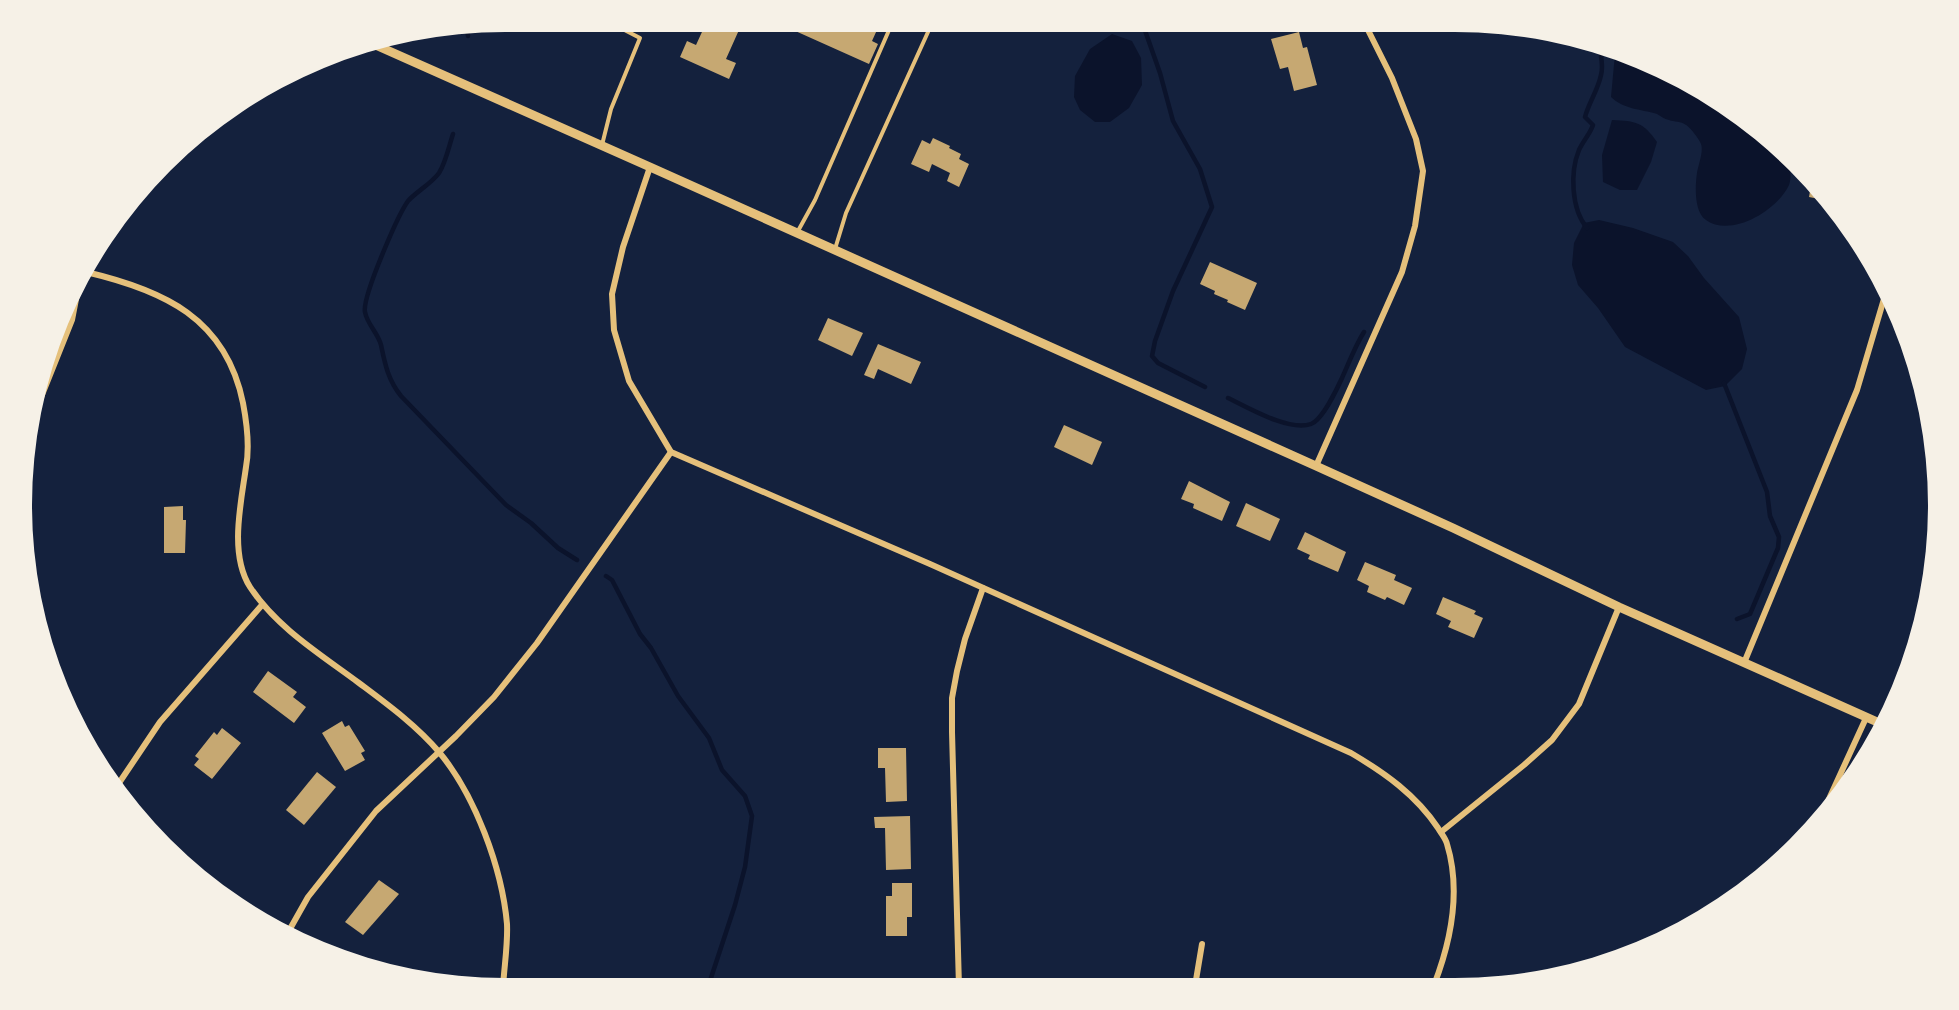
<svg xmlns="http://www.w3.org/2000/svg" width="1959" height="1010" font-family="Manrope,sans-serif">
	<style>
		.water { fill: #0b132b }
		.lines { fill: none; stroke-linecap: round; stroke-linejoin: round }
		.stream { stroke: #0b132b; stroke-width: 4.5 }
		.building { fill: #c6a872 }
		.service { stroke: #e5c07b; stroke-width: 4 }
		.minor { stroke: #e5c07b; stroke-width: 6 }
		.tertiary { stroke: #e5c07b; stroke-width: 9 }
	</style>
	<rect width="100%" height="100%" fill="#14213d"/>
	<g class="water">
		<polygon points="1112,34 1132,41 1141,58 1142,85 1129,108 1110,122 1095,122 1080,110 1074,97 1075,76 1090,49"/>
		<path d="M1611 50C1630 56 1649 62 1667 70 1689 80 1779 138 1787 159 1790 167 1792 177 1789 185 1777 211 1731 238 1706 220 1694 212 1695 186 1697 173 1698 165 1705 149 1700 142 1699 139 1689 126 1686 125 1681 121 1674 122 1669 120 1664 119 1661 116 1657 114 1640 109 1623 109 1611 97L1615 54Z"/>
		<path d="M1612 120C1636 121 1643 122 1657 142L1651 162 1637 190H1620L1603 182 1602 155Z"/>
		<polygon points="1599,220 1633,228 1673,242 1688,256 1704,278 1739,317 1747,349 1742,369 1725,386 1706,390 1625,347 1598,308 1578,285 1572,265 1574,243 1584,223"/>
	</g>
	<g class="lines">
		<g class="stream">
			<polyline points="1142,22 1160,73 1173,121 1200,169 1212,207 1173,291 1155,341 1152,356 1158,363 1205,387"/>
			<polyline points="467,27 468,36"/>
			<path d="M453 134C449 146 446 162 439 173 431 184 417 191 408 201 398 215 362 297 365 312 367 324 378 333 381 345 385 364 388 380 401 396L506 505 531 523 558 548 577 560"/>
			<path d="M1587 228C1571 209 1570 172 1579 150 1583 141 1590 134 1593 125L1585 117C1589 102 1598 90 1601 75 1604 65 1600 56 1600 45"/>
			<polyline points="1724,383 1767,492 1770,516 1779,537 1778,548 1750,614 1737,619"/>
			<path d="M1228 398C1247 407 1289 432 1311 424 1322 420 1337 389 1342 378 1349 363 1355 346 1364 332"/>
			<polyline points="606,576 612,580 640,634 651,648 678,696 709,738 722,770 745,796 752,816 745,867 735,905 708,987"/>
		</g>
	</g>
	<g class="building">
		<polygon points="707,21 743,21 726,59 736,63 729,79 680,57 687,41 696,45"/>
		<polygon points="773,21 881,21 872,41 878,44 869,64"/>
		<polygon points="1479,22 1485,22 1508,26 1481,31"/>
		<polygon points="1299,32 1303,48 1307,47 1317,85 1294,91 1288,67 1280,69 1271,39"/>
		<polygon points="933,138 950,146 949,148 961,154 959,159 969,164 959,187 947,181 950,173 932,164 929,172 911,164 922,140 930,144"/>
		<polygon points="1812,180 1818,186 1829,201 1809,197"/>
		<polygon points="1210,262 1257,283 1245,310 1227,302 1228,300 1214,294 1215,291 1200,284"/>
		<polygon points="828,318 863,333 852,356 818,340"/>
		<polygon points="878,344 921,362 911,384 878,369 874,379 864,375"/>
		<polygon points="1064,425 1102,442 1092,465 1054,447"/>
		<polygon points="1189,481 1230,502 1222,521 1193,508 1194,504 1181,499"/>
		<polygon points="1246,503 1280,519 1270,541 1236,526"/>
		<polygon points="183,506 183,520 186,520 185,553 164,553 164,507"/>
		<polygon points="1305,532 1346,552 1338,572 1308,559 1310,555 1297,549"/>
		<polygon points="1365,562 1396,575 1394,580 1412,588 1404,605 1387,597 1385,600 1367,592 1369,586 1357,580"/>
		<polygon points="1443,597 1476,611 1474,614 1483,618 1474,638 1448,627 1451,621 1436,614"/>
		<polygon points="268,671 297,692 293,697 306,707 294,723 253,692"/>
		<polygon points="342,721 345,727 349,725 365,751 361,753 365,760 345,771 322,733"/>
		<polygon points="222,728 241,743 212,779 194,765 199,759 195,756 214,732 217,735"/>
		<polygon points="878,748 906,748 907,801 886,802 885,768 878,768"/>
		<polygon points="317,772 336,787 304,825 286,810"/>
		<polygon points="910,816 911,869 886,870 885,828 875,828 874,817"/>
		<polygon points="379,880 399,894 363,935 345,922"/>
		<polygon points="892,883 912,883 912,917 907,917 907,936 886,936 886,896 892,896"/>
	</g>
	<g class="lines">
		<g class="service">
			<polyline points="602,145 611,109 640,38 607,21"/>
			<polyline points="798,231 815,200 893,21"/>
			<polyline points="835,249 846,213 933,21"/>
		</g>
		<g class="minor">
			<path d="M650 167 623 247 612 294 614 330 629 381 671 452 930 564 1351 753C1385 773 1416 795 1438 828 1441 833 1446 839 1447 844 1461 890 1451 941 1434 985"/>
			<path d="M86 272C163 290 226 318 243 403 247 424 250 446 246 467 241 503 229 554 250 587 277 628 320 654 359 683 387 704 416 725 439 752 475 795 502 868 507 924 508 945 504 967 503 988"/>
			<polyline points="34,415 72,320 78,289"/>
			<polyline points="1316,466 1402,272 1415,226 1423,171 1416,139 1392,78 1364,22"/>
			<polyline points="1744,663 1857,390 1886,292"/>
			<polyline points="117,786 160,722 262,605"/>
			<polyline points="1818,823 1866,718"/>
			<polyline points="1441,832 1524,765 1552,740 1579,704 1619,607"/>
			<polyline points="286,936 308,897 376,811 456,736 494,697 537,643 671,452"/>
			<polyline points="1195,986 1202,944"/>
			<polyline points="959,987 952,732 952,698 957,671 965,639 983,588"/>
		</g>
		<polyline class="tertiary" points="371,43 650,167 1316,466 1453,528 1619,607 1884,725"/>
	</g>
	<path d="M0 0H1959V1010H0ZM505 32H1455A473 473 0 0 1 1928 505V505A473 473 0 0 1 1455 978H505A473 473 0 0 1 32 505V505A473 473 0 0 1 505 32Z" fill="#f6f1e7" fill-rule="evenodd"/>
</svg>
